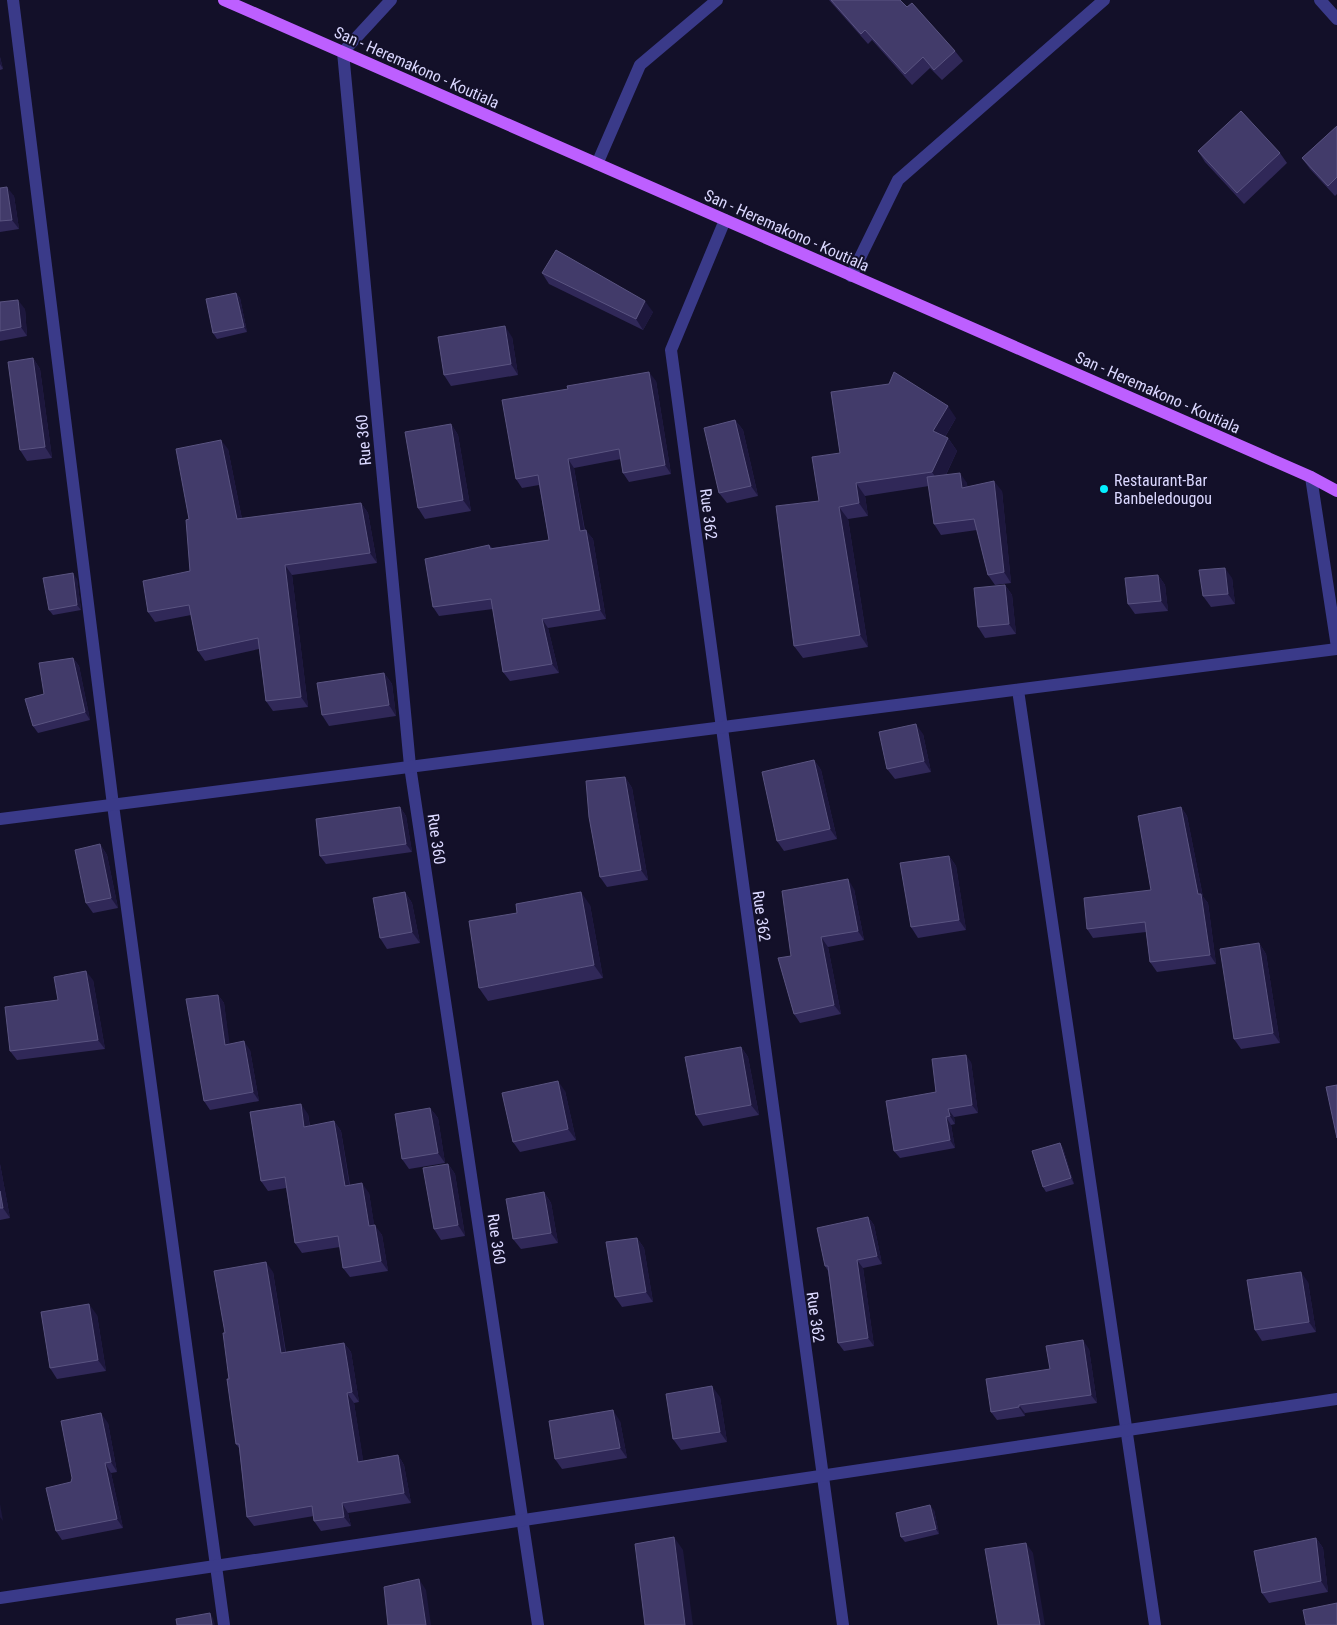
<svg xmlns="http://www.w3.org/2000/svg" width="1337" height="1625" font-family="'Roboto Condensed',sans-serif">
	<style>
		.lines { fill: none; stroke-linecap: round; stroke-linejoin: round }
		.minor { stroke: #3a3a89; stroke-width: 12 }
		.major { stroke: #bd5fff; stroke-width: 12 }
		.wall { fill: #302858 }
		.shaded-wall { fill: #1d173d }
		.building { fill: #423b6a; stroke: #5a5481 }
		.poi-dot { fill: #04f0ff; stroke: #131029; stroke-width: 2 }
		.labels { text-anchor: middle; stroke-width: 4; stroke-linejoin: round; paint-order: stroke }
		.street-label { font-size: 16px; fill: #dbd8ff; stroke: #131029 }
		.poi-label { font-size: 16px; fill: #dbd8ff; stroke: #131029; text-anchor: start }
	</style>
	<rect width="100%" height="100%" fill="#131029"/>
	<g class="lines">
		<g class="minor">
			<polyline points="13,0 113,805 224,1625"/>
			<polyline points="391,0 343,52 410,766 538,1625"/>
			<polyline points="1320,0 1337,19"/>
			<polyline points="597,164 640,65 717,0"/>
			<polyline points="725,220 671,350 843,1625"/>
			<polyline points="851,276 898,180 1104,0"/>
			<polyline points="1311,477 1337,647"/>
			<polyline points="1018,690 1155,1625"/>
			<polyline points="0,819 1337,649"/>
			<polyline points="0,1598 1337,1399"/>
		</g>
		<polyline class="major" points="224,0 1311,477 1337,491"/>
	</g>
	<g class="wall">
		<polygon points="829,0 900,0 907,7 955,51 963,61 942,80 930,68 912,85 872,40 868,44"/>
		<polygon points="0,57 3,69 0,70"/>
		<polygon points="1337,126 1337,194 1335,196 1310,169 1302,158"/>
		<polygon points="1198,151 1280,153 1287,163 1244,204 1205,162"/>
		<polygon points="0,188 14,196 19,229 0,232"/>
		<polygon points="542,273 653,312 643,330 549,284"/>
		<polygon points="236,293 240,298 247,332 217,339 213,333"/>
		<polygon points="0,302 25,309 27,336 0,341"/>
		<polygon points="512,337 518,375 451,386 444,375"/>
		<polygon points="33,358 40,369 52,458 27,461 20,450"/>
		<polygon points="656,381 671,474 629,482 623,473 621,459 574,468 585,530 593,539 606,619 548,628 559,673 510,681 503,672 493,609 439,616 433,607 489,545 492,548 549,540 539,485 522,488 516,479"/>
		<polygon points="956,418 945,437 948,438 957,451 946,475 967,483 967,487 1002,491 1011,583 995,585 988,575 977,530 941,535 934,524 929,486 865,496 868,516 848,519 868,647 803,658 794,646 819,501"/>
		<polygon points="735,420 743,430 758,496 727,503 719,493"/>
		<polygon points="451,424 458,435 471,511 425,519 418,508"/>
		<polygon points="228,449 242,519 361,503 368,513 377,563 292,575 308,707 273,711 266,701 259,649 205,661 198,651 191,615 155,622 148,612 190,571 189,519"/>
		<polygon points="1158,575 1165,585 1168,611 1135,614 1128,604"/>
		<polygon points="1232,578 1235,604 1211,607 1203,596"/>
		<polygon points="77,579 81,610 53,615 49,610"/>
		<polygon points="1005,585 1012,595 1016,634 985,638 978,627"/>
		<polygon points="73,658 79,666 90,720 38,733 33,726"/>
		<polygon points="384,673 392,684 396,716 329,726 322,715"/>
		<polygon points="923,734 931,772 895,779 887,769"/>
		<polygon points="814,760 821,770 837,839 784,851 777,841"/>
		<polygon points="625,777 632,788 648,880 607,887 600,877"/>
		<polygon points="400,807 406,816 412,852 326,864 320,856"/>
		<polygon points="1181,807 1187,816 1203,897 1208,903 1216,964 1157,972 1150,962 1146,932 1093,938 1087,929 1151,890"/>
		<polygon points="100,844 107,855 118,908 93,913 86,903"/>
		<polygon points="949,856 956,866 966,930 918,938 911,927"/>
		<polygon points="854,889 864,940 828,947 841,1014 800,1023 794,1014 791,956"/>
		<polygon points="405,892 412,903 420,943 387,949 380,938"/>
		<polygon points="590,905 603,978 488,1001 479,988"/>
		<polygon points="1259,943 1266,954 1280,1043 1241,1049 1234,1039"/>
		<polygon points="93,980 105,1049 17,1060 10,1051 58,1000"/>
		<polygon points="218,995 224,1003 229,1044 250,1050 259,1101 210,1110 204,1101"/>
		<polygon points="741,1047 748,1057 759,1115 703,1126 696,1115"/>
		<polygon points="971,1062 978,1113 954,1117 955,1124 951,1125 955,1148 900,1158 894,1151 936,1092"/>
		<polygon points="565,1091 576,1140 520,1152 513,1142"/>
		<polygon points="430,1108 438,1118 445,1163 409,1169 402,1159"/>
		<polygon points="308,1114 310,1126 334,1121 341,1131 350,1185 369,1193 374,1225 382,1235 388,1271 350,1277 343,1268 340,1247 302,1253 295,1243 286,1188 268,1191 261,1181"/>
		<polygon points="1060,1143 1063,1148 1074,1184 1046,1192 1043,1187"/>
		<polygon points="0,1164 10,1218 0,1220"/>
		<polygon points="448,1164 455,1174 465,1236 441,1240 434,1229"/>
		<polygon points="544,1192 551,1203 558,1243 521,1249 513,1239"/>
		<polygon points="868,1217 874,1225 882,1264 863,1268 874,1346 844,1351 838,1343 828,1271 825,1266"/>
		<polygon points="637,1238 644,1248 653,1302 622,1307 615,1297"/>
		<polygon points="273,1272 286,1352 344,1343 351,1352 359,1402 354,1403 363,1461 398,1455 404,1465 411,1503 348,1513 351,1526 321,1531 314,1521 314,1516 254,1526 247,1517 239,1448 236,1444 225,1333"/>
		<polygon points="1308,1282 1316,1332 1262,1341 1255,1330"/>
		<polygon points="97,1315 106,1371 57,1379 50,1368"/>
		<polygon points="1089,1349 1097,1403 1025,1413 1025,1416 997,1420 991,1412 1050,1369"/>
		<polygon points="720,1397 727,1442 681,1450 673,1439"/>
		<polygon points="620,1421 627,1458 562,1469 555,1459"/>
		<polygon points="108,1423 117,1472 111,1473 123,1528 62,1540 56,1531 71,1482"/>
		<polygon points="934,1510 939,1534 905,1542 901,1537"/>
		<polygon points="1316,1538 1323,1548 1328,1592 1269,1603 1262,1593"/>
	</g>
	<g class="shaded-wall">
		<polygon points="0,57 3,69 0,64"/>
		<polygon points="7,187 14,196 19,229 12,220"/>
		<polygon points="236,293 240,298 247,332 244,327"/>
		<polygon points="18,300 25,309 27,336 21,327"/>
		<polygon points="645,301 653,312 643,330 636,319"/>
		<polygon points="505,326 512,337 518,375 511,364"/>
		<polygon points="33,358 40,369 52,458 45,447"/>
		<polygon points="649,372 656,381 671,474 665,465"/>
		<polygon points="948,406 956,418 941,443 933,431"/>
		<polygon points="735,420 743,430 758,496 751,486"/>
		<polygon points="451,424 458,435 471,511 463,500"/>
		<polygon points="948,438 957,451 941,485 932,472"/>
		<polygon points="221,440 228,449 244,529 237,519"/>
		<polygon points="568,459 574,468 586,540 580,531"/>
		<polygon points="960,473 967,483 969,499 962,488"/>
		<polygon points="994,481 1002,491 1011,583 1004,572"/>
		<polygon points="856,483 865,496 868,516 859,503"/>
		<polygon points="361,503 368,513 377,563 370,553"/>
		<polygon points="839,507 848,519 868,647 860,635"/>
		<polygon points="586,530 593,539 606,619 600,610"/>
		<polygon points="285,565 292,575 308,707 301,697"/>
		<polygon points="1225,568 1232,578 1235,604 1228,594"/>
		<polygon points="73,573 77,579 81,610 77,605"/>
		<polygon points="1158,575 1165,585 1168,611 1161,601"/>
		<polygon points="1005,585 1012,595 1016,634 1009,624"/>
		<polygon points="542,619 548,628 559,673 552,664"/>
		<polygon points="73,658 79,666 90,720 85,712"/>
		<polygon points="384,673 392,684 396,716 389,705"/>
		<polygon points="916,724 923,734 931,772 924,761"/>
		<polygon points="814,760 821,770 837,839 830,829"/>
		<polygon points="625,777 632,788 648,880 641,870"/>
		<polygon points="400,807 406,816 412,852 406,844"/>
		<polygon points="1181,807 1187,816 1203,897 1208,903 1216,964 1210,955"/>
		<polygon points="100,844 107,855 118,908 111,898"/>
		<polygon points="949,856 956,866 966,930 959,920"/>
		<polygon points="848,879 854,889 864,940 858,931"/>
		<polygon points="405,892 412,903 420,943 412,932"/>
		<polygon points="581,892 590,905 603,978 594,965"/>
		<polygon points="821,937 828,947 841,1014 834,1005"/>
		<polygon points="1259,943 1266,954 1280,1043 1273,1033"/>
		<polygon points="86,971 93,980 105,1049 98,1040"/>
		<polygon points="218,995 224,1003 231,1053 225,1045"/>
		<polygon points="244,1041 250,1050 259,1101 253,1092"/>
		<polygon points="741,1047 748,1057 759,1115 751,1105"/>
		<polygon points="966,1055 971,1062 978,1113 972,1105"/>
		<polygon points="558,1081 565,1091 576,1140 568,1129"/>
		<polygon points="301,1104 308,1114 311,1136 304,1127"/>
		<polygon points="430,1108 438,1118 445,1163 438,1153"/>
		<polygon points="948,1109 954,1117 955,1124 950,1116"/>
		<polygon points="946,1117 951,1125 955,1148 950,1140"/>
		<polygon points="334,1121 341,1131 351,1196 345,1186"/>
		<polygon points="1060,1143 1063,1148 1074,1184 1071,1178"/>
		<polygon points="0,1164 10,1218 3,1208 0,1191"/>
		<polygon points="448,1164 455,1174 465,1236 458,1225"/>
		<polygon points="362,1183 369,1193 376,1236 369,1226"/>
		<polygon points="544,1192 551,1203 558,1243 551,1233"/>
		<polygon points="868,1217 874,1225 882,1264 877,1256"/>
		<polygon points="375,1225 382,1235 388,1271 381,1261"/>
		<polygon points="637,1238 644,1248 653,1302 646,1292"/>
		<polygon points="857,1260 863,1268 874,1346 868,1338"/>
		<polygon points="266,1262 273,1272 287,1363 281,1353"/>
		<polygon points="1301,1272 1308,1282 1316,1332 1309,1322"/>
		<polygon points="89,1304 97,1315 106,1371 98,1360"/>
		<polygon points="1083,1340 1089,1349 1097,1403 1091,1395"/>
		<polygon points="344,1343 351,1352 359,1402 352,1392"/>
		<polygon points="712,1386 720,1397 727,1442 720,1432"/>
		<polygon points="347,1393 354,1403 365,1471 358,1462"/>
		<polygon points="1019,1405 1025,1413 1025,1416 1019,1407"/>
		<polygon points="613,1410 620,1421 627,1458 620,1448"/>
		<polygon points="101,1413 108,1423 117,1472 111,1462"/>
		<polygon points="398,1455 404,1465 411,1503 404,1493"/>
		<polygon points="105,1463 111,1473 123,1528 117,1519"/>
		<polygon points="342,1503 348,1513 351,1526 344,1517"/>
		<polygon points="0,1504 3,1521 0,1517"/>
		<polygon points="930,1505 934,1510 939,1534 936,1529"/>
		<polygon points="674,1537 683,1550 693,1625 685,1625"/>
		<polygon points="1316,1538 1323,1548 1328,1592 1321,1581"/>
		<polygon points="1026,1543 1033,1553 1045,1625 1040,1625"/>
		<polygon points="419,1579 426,1590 431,1625 426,1625"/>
		<polygon points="210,1613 213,1618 215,1625 212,1625"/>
	</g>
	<g class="building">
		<polygon points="831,0 900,0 907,7 912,3 955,51 934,70 923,57 905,74 865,30 861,34"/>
		<polygon points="1241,111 1280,153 1237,193 1198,151"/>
		<polygon points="1337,126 1337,177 1328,186 1302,158"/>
		<polygon points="7,187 12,220 0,221 0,188"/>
		<polygon points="556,250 645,301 636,319 542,273"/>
		<polygon points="236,293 244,327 213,333 206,299"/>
		<polygon points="18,300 21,327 0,331 0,302"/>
		<polygon points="505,326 511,364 444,375 438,337"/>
		<polygon points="33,358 45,447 20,450 8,362"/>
		<polygon points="649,372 665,465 623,473 619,449 568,459 580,531 586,530 600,610 542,619 552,664 503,672 491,599 433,607 425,559 489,545 490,549 549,540 538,475 516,479 502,400 568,389 567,386"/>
		<polygon points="894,372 948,406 933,431 948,438 932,472 856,483 859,503 839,507 860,635 794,646 776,506 819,501 812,457 840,453 831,392 889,384"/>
		<polygon points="735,420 751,486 719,493 704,428"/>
		<polygon points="451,424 463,500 418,508 405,432"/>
		<polygon points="221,440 237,519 361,503 370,553 285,565 301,697 266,701 258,638 198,651 189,605 148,612 143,581 190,571 186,520 189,519 176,449"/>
		<polygon points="960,473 962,488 994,481 1004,572 988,575 974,519 934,524 927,477"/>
		<polygon points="1225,568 1228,594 1203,596 1199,570"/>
		<polygon points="73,573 77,605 49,610 43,578"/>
		<polygon points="1158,575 1161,601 1128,604 1125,578"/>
		<polygon points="1005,585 1009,624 978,627 974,588"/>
		<polygon points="73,658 85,712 33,726 25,699 44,694 39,663"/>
		<polygon points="384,673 389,705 322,715 317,683"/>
		<polygon points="916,724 924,761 887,769 879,732"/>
		<polygon points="814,760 830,829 777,841 762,772"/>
		<polygon points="625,777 641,870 600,877 589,817 586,781"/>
		<polygon points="400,807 406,844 320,856 316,819"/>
		<polygon points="1181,807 1198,894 1201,894 1210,955 1150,962 1145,922 1087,929 1084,898 1151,890 1138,816"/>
		<polygon points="100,844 111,898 86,903 75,850"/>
		<polygon points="949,856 959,920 911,927 900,863"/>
		<polygon points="848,879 858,931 821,937 834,1005 794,1014 778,958 791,956 782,891"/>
		<polygon points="405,892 412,932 380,938 373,898"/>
		<polygon points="581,892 594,965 479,988 469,921 517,913 516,904"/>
		<polygon points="1259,943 1273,1033 1234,1039 1220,949"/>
		<polygon points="86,971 98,1040 10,1051 5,1007 58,1000 54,977"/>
		<polygon points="218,995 225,1045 244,1041 253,1092 204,1101 186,999"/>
		<polygon points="741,1047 751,1105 696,1115 685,1057"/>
		<polygon points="966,1055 972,1105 948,1109 950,1116 946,1117 950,1140 894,1151 886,1101 936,1092 932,1059"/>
		<polygon points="558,1081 568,1129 513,1142 502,1093"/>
		<polygon points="1337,1085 1337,1138 1326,1087"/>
		<polygon points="301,1104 304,1127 334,1121 345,1186 362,1183 369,1226 375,1225 381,1261 343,1268 338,1236 295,1243 285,1177 261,1181 250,1112"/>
		<polygon points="430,1108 438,1153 402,1159 395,1114"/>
		<polygon points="1060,1143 1071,1178 1043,1187 1032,1151"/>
		<polygon points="448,1164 458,1225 434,1229 423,1168"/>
		<polygon points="0,1191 3,1208 0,1208"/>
		<polygon points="544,1192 551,1233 513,1239 506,1199"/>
		<polygon points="868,1217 877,1256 857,1260 868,1338 838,1343 828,1266 825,1266 817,1228"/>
		<polygon points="637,1238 646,1292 615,1297 606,1242"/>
		<polygon points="266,1262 281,1353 344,1343 352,1392 347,1393 358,1462 398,1455 404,1493 342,1503 344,1517 314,1521 312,1506 247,1517 239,1444 236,1444 227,1379 229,1379 223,1333 225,1333 214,1271"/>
		<polygon points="1301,1272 1309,1322 1255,1330 1247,1280"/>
		<polygon points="89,1304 98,1360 50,1368 41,1312"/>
		<polygon points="1083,1340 1091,1395 1019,1405 1019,1407 991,1412 986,1379 1050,1369 1046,1346"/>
		<polygon points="712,1386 720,1432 673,1439 666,1394"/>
		<polygon points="613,1410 620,1448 555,1459 549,1421"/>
		<polygon points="101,1413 111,1462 105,1463 117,1519 56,1531 46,1488 71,1482 72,1478 61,1421"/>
		<polygon points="930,1505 936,1529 901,1537 896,1513"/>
		<polygon points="674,1537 685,1625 645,1625 635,1544"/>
		<polygon points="1316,1538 1321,1581 1262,1593 1254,1551"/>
		<polygon points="1026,1543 1040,1625 998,1625 985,1549"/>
		<polygon points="419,1579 426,1625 388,1625 384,1587"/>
		<polygon points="1337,1603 1337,1625 1306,1625 1303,1610"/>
		<polygon points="210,1613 212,1625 177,1625 176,1619"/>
	</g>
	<circle class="poi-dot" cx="1104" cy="489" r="5"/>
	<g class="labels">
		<g class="street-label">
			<text transform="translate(417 67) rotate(24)" y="6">San - Heremakono - Koutiala</text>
			<text transform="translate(787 230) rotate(24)" y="6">San - Heremakono - Koutiala</text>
			<text transform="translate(1158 392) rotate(24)" y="6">San - Heremakono - Koutiala</text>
			<text transform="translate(363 440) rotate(-95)" y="6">Rue 360</text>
			<text transform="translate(709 514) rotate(83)" y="6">Rue 362</text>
			<text transform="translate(437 839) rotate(82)" y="6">Rue 360</text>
			<text transform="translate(762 916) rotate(82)" y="6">Rue 362</text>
			<text transform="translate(497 1239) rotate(82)" y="6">Rue 360</text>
			<text transform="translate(816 1317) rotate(82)" y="6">Rue 362</text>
		</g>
		<g class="poi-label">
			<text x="1114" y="486">Restaurant-Bar<tspan x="1114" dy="18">Banbeledougou</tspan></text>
		</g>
	</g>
</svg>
